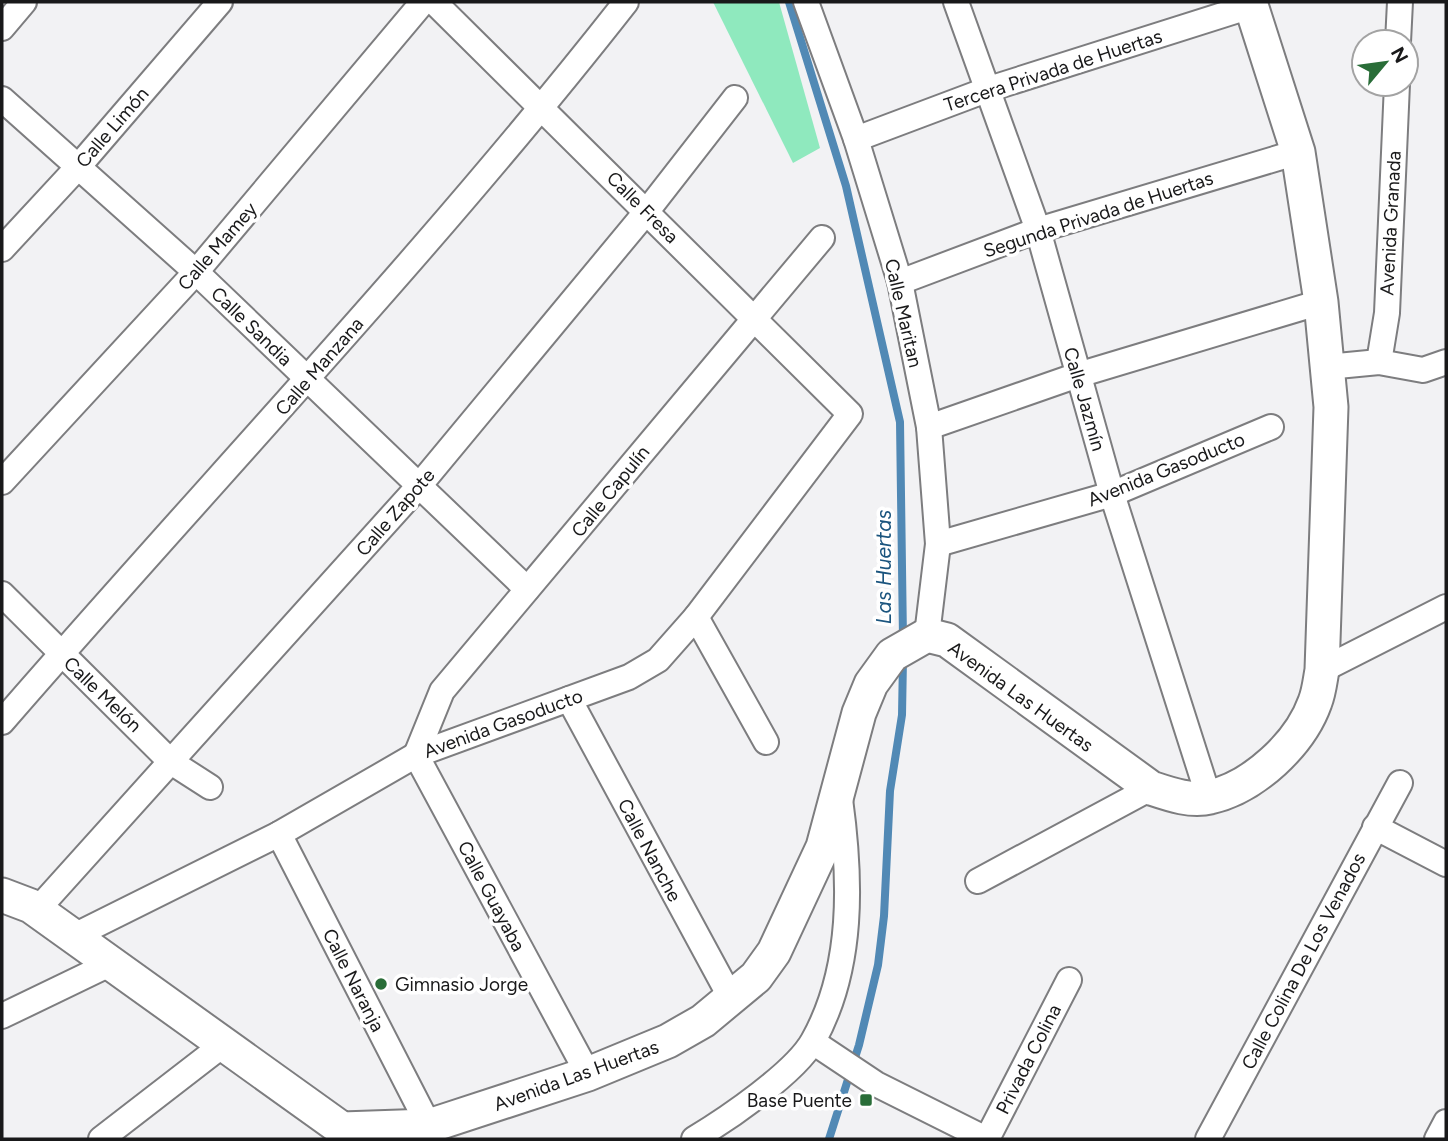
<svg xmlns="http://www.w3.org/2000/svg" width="1448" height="1141" font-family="Figtree,sans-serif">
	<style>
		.green { fill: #8fe9be }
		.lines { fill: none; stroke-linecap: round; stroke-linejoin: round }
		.stream { stroke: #5189b5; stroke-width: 8 }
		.street-casing { stroke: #7d7d7f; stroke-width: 28 }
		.secondary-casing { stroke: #7d7d7f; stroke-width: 37 }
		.street { stroke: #fff; stroke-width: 24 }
		.secondary { stroke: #fff; stroke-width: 33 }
		.poi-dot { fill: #296d38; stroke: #fff; stroke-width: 2.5 }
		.labels { text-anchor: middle; stroke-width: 7; stroke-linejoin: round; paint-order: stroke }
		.street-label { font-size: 19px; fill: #19191a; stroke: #fff }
		.poi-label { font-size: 19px; fill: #19191a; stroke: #fff; text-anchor: start }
		.water-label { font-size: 21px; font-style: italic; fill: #1a547e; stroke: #fff }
	</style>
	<rect width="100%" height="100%" fill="#f2f2f4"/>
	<polygon class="green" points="713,2 779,2 820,148 793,163"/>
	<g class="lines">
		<g class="stream">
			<polyline points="789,2 846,186 900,422 903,639"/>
			<polyline points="829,1139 859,1045 878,965 884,916 890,791 902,715 903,659"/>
		</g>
		<g class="street-casing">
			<g id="street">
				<polyline points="806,2 856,139 900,282 929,427 938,544 927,635"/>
				<polyline points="956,2 1038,230 1112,494 1209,798"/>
				<polyline points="2,28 24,2"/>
				<polyline points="1398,42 1400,2"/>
				<polyline points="2,99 196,272 527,589"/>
				<polyline points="856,139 989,89 1251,6"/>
				<polyline points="2,249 78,167 220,2"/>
				<polyline points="900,282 1038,230 1298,152"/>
				<polyline points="1379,362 1387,313 1397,84"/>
				<polyline points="1327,367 1379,362 1423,370 1446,362"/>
				<polyline points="929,427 1078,375 1321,302"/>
				<polyline points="2,482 196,272 423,2"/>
				<polyline points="938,544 1112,494 1271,427"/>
				<polyline points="2,594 171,762 210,787"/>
				<polyline points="696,617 766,742"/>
				<polyline points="1322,670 1446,607"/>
				<polyline points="569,699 732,1000"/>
				<path d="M2 722C210 482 430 252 626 2"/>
				<polyline points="1375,827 1446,864"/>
				<polyline points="279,834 429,1126"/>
				<polyline points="978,881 1151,788"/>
				<polyline points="37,910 418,487 647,211 735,98"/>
				<polyline points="74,936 279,834 416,755 629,677 658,660 696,617 850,414 434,2"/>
				<polyline points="2,1016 112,963"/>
				<polyline points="813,1042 876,1084 986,1139"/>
				<polyline points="588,1074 416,755 442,691 822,238"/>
				<polyline points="101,1139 224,1044"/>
				<path d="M694 1139C727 1119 795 1073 813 1041 854 968 851 879 840 799"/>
				<polyline points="987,1139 1069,980"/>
				<polyline points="1208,1139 1400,783"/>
				<polyline points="1437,1139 1446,1122"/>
			</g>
		</g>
		<g class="secondary-casing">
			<path id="secondary" d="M2 895 31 906 342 1129 429 1126 588 1074 668 1041 703 1021 756 977 774 952 823 847 859 713 871 684 892 655 927 635 947 640 1151 788C1169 794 1191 802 1210 797 1254 787 1300 744 1315 702 1319 692 1320 681 1322 670L1331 407 1321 302 1298 152 1250 2"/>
		</g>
		<use href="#street" class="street"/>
		<use href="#secondary" class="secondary"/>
	</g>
	<g class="poi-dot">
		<circle cx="381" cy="984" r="7"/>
		<rect x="859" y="1093" width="14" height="14" rx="3.5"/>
	</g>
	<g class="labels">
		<g class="street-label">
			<text transform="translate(1053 70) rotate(-18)" y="7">Tercera Privada de Huertas</text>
			<text transform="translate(112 127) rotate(-49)" y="7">Calle Limón</text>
			<text transform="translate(643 207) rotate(45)" y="7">Calle Fresa</text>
			<text transform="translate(1098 214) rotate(-18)" y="7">Segunda Privada de Huertas</text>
			<text transform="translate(1390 223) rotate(-87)" y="7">Avenida Granada</text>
			<text transform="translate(217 246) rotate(-49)" y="7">Calle Mamey</text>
			<text transform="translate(904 313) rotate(77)" y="7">Calle Maritan</text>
			<text transform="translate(252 326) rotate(44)" y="7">Calle Sandia</text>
			<text transform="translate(319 366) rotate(-49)" y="7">Calle Manzana</text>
			<text transform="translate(1085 399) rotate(74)" y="7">Calle Jazmín</text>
			<text transform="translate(1166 469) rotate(-22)" y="7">Avenida Gasoducto</text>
			<text transform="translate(610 491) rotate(-51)" y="7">Calle Capulín</text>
			<text transform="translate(395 512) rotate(-49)" y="7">Calle Zapote</text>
			<text transform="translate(103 694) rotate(44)" y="7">Calle Melón</text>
			<text transform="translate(1021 696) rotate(36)" y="7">Avenida Las Huertas</text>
			<text transform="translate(503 723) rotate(-20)" y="7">Avenida Gasoducto</text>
			<text transform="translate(650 850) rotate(62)" y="7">Calle Nanche</text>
			<text transform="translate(492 896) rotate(62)" y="7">Calle Guayaba</text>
			<text transform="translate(1303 961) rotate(-62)" y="7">Calle Colina De Los Venados</text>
			<text transform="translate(354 980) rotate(63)" y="7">Calle Naranja</text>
			<text transform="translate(1028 1059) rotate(-63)" y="7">Privada Colina</text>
			<text transform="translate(576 1075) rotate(-20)" y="7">Avenida Las Huertas</text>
		</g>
		<g class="poi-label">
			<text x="395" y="991">Gimnasio Jorge</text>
			<text x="852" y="1107" text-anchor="end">Base Puente</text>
		</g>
		<g class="water-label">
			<text transform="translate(884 567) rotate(-90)" y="7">Las Huertas</text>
		</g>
	</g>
	<rect width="1448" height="1141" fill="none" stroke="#19191a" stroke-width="7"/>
	<g transform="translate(1385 63) rotate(61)"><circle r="33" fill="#ffffff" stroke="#a3a3a3" stroke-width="2"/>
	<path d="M0-5L12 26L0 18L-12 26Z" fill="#296d38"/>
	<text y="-10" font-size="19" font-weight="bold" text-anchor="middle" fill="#19191a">N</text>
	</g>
</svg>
